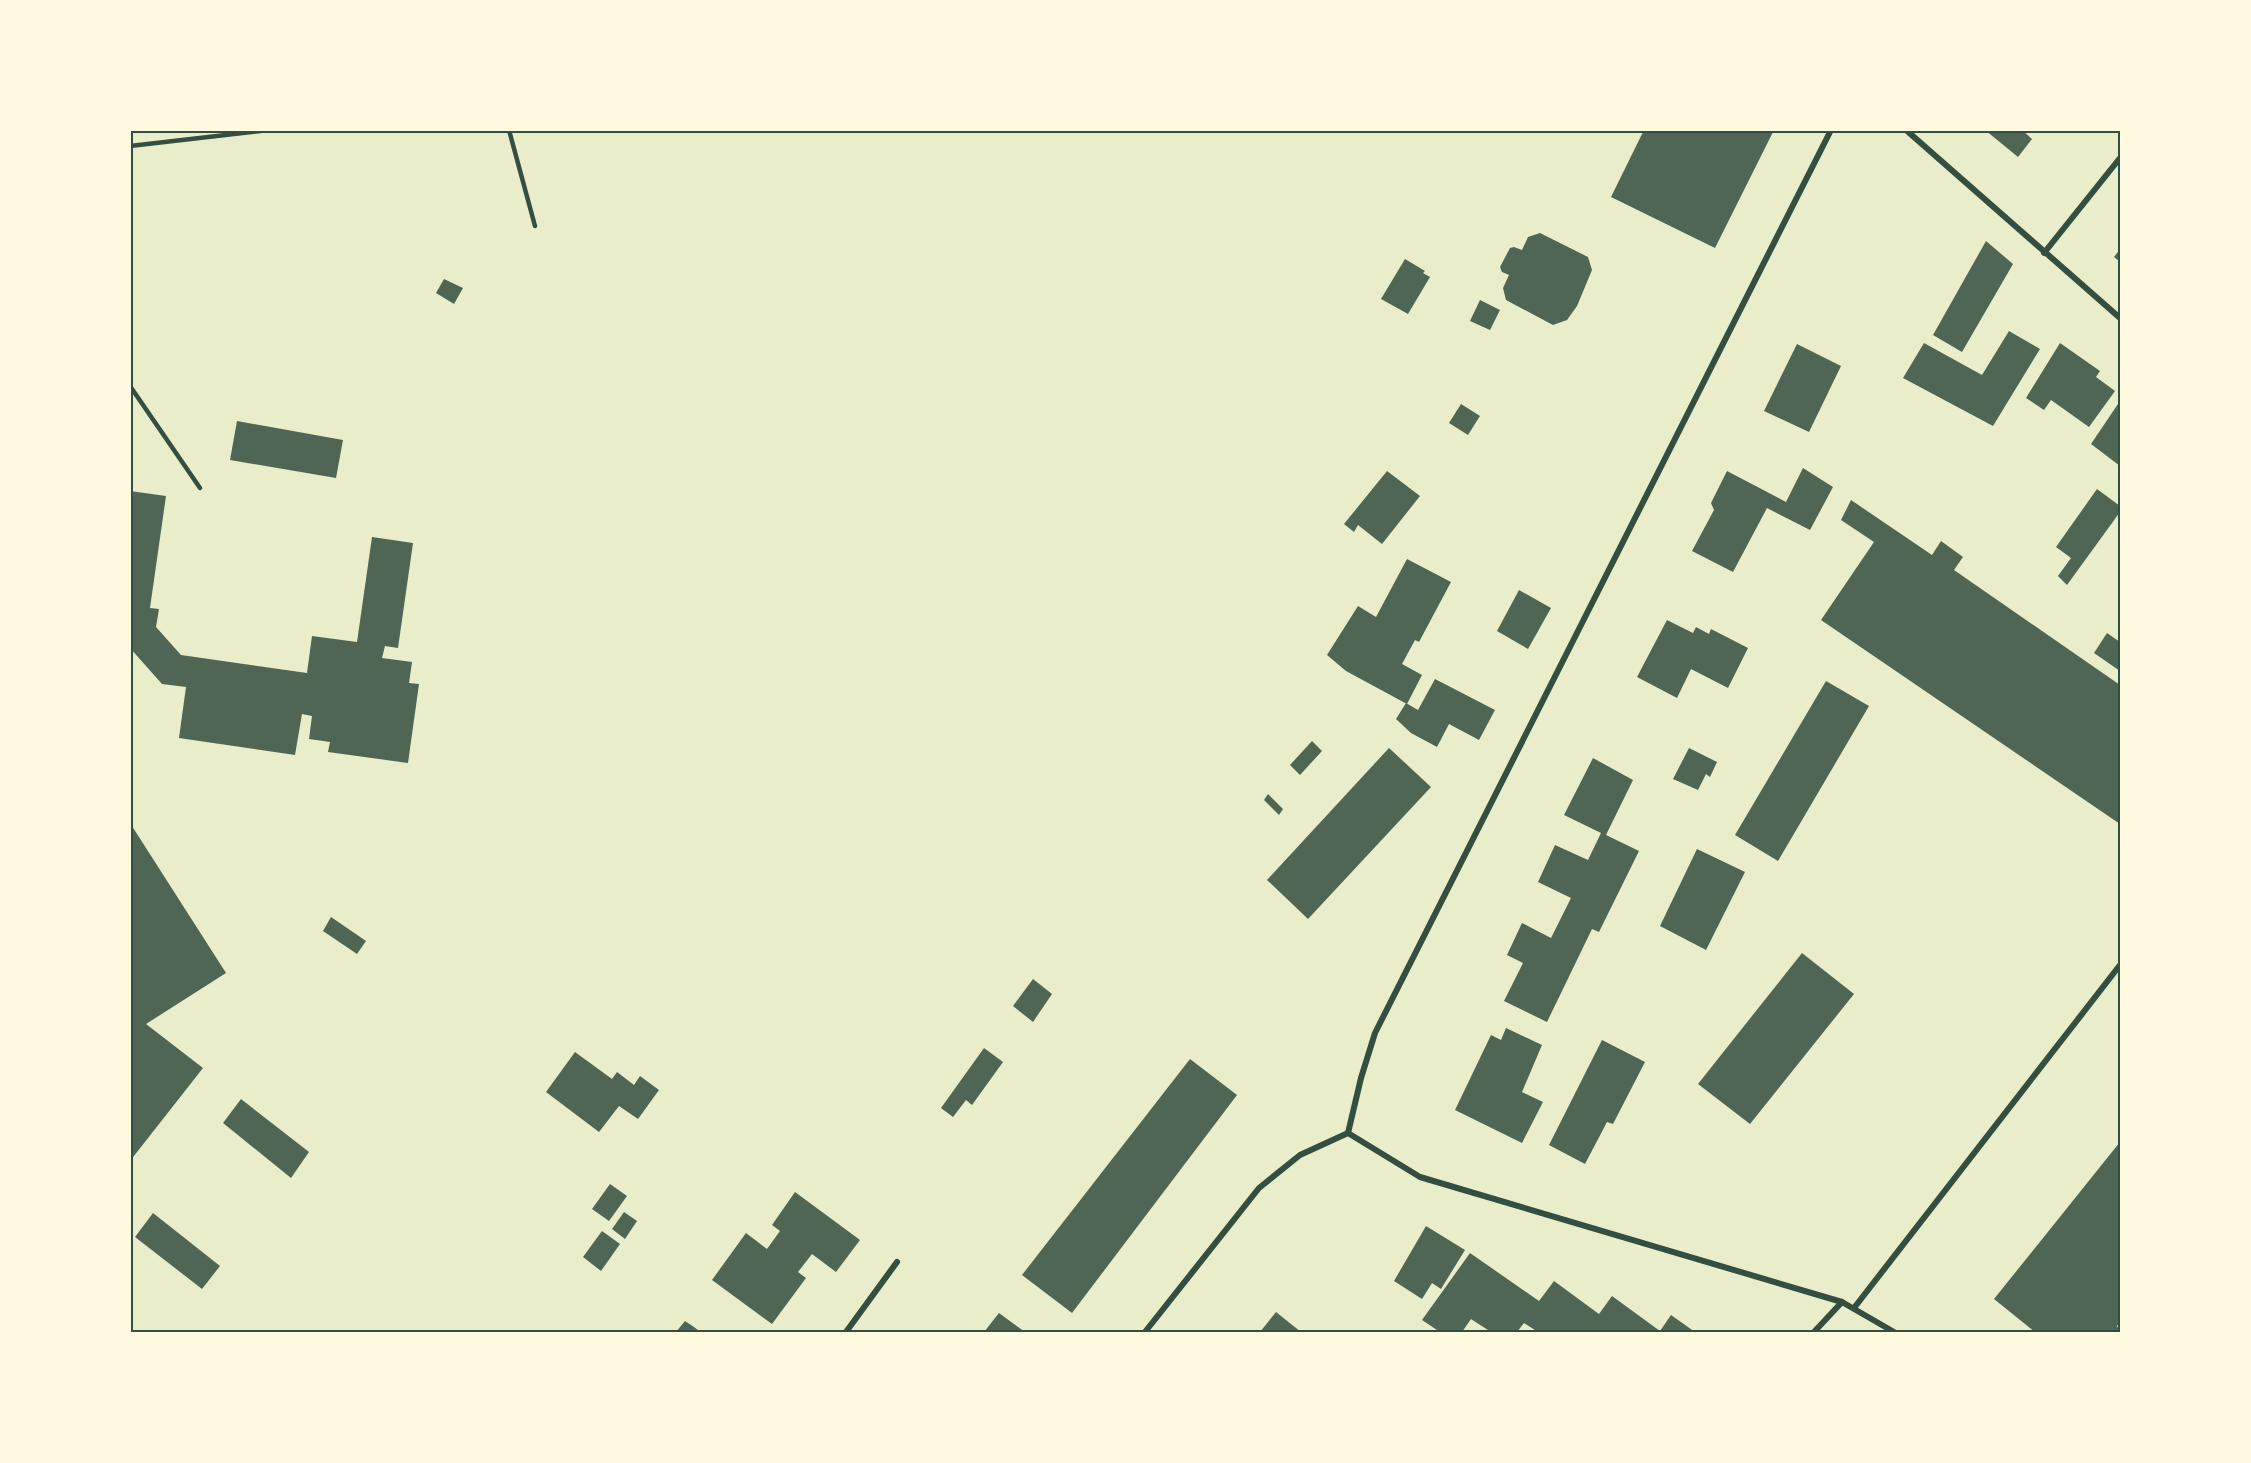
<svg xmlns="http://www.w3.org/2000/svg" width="2251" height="1463" font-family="'DM Sans',sans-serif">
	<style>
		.building { fill: #4f6655 }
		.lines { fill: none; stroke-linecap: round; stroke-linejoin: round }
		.service { stroke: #344e41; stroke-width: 4.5 }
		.minor { stroke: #344e41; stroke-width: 6 }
		.neatline { fill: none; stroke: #344e41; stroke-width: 2 }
	</style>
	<rect width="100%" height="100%" fill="#e9edc9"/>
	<g class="building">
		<polygon points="1644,130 1774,130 1715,248 1611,197"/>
		<polygon points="1985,130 2022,130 2032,139 2018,157"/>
		<polygon points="1540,233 1588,257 1592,270 1577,306 1567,320 1553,325 1506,300 1503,288 1509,275 1502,272 1500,267 1510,248 1514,247 1522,250 1528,237"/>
		<polygon points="1986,241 2013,264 1962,352 1933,335"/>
		<polygon points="2120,249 2120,262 2114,257"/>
		<polygon points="1405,259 1425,271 1423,273 1430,277 1408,314 1381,299"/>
		<polygon points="444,279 463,288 454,304 436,293"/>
		<polygon points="1480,300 1500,310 1490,330 1470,321"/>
		<polygon points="2009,331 2040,349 1993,426 1903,378 1924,343 1982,375"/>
		<polygon points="2060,343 2100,371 2096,377 2115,391 2089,427 2051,400 2044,410 2026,398"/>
		<polygon points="1797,344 1841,366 1809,432 1764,411"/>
		<polygon points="2120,401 2120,466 2091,444"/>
		<polygon points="1461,404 1480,416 1468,435 1449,423"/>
		<polygon points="237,421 343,440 336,478 230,460"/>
		<polygon points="1803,468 1833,487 1810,530 1767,508 1733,572 1692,551 1714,510 1711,503 1727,471 1786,502"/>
		<polygon points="1387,471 1420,496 1382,544 1358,525 1354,532 1344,524"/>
		<polygon points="2097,489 2120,506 2120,512 2067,585 2058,576 2071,558 2056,547"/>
		<polygon points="130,491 166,496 150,608 159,609 156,627 181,655 307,673 312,636 357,642 372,537 413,543 398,648 385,646 382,658 412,662 409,683 419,684 408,763 328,752 330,742 309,739 312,716 302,714 295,755 179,738 186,687 162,684 130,648"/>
		<polygon points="1851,500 1932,555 1941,541 1963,557 1954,570 2120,685 2120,824 1821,620 1874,542 1841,520"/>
		<polygon points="1407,559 1451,582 1419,642 1415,640 1402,664 1422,675 1407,704 1346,671 1327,655 1358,606 1376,617"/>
		<polygon points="1519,590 1551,608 1528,649 1497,631"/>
		<polygon points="1667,620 1693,633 1696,627 1709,634 1711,629 1748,648 1728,688 1691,669 1677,698 1637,677"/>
		<polygon points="2107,633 2120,642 2120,671 2094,653"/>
		<polygon points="1435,679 1495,710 1479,740 1449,724 1437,747 1411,733 1396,719 1406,703 1418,710"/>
		<polygon points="1826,681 1869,706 1778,861 1735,835"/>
		<polygon points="1312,741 1322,751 1300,775 1290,765"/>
		<polygon points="1389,748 1431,787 1308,919 1267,880"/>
		<polygon points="1689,748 1717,762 1710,777 1706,774 1698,790 1673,779"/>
		<polygon points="1593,758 1633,780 1606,835 1639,851 1599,932 1592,929 1547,1022 1504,1001 1523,963 1507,955 1522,923 1551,938 1571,898 1538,882 1555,845 1588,860 1601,833 1564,815"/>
		<polygon points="131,788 133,796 132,811 130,811"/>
		<polygon points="1268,794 1283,809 1279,815 1264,800"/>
		<polygon points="130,823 226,973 146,1024 203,1068 130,1161"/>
		<polygon points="1697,849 1745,872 1706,950 1660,926"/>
		<polygon points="331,917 366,941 357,954 323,931"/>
		<polygon points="1802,953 1854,994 1750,1124 1698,1084"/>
		<polygon points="1033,979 1052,994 1033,1022 1013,1006"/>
		<polygon points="1506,1028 1542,1045 1522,1092 1543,1102 1522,1143 1455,1110 1491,1035 1501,1040"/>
		<polygon points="1602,1040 1645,1062 1613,1124 1607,1122 1585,1164 1549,1145"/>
		<polygon points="984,1048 1003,1062 972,1105 966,1100 953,1117 941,1108"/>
		<polygon points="575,1052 612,1079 617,1072 634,1085 640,1076 659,1090 638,1119 619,1106 599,1132 546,1092"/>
		<polygon points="1190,1059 1237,1095 1072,1313 1022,1275"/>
		<polygon points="241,1099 309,1152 291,1178 223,1123"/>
		<polygon points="2120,1142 2120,1322 2117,1326 2120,1332 2035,1332 1994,1299"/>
		<polygon points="610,1184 627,1196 609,1221 592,1209"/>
		<polygon points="795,1192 860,1240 836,1272 812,1254 798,1272 806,1278 772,1324 712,1280 746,1233 767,1249 780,1231 772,1225"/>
		<polygon points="624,1212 637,1221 625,1239 612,1229"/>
		<polygon points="153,1213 220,1266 202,1289 135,1237"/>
		<polygon points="1426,1226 1465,1250 1441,1289 1432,1283 1422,1299 1394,1281"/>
		<polygon points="602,1231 620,1244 601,1271 583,1257"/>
		<polygon points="1470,1253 1539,1301 1554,1281 1599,1314 1612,1296 1660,1331 1671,1315 1695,1332 1538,1332 1524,1323 1517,1332 1491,1332 1471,1319 1462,1332 1440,1332 1422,1320"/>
		<polygon points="1276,1312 1301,1332 1260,1332"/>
		<polygon points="999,1313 1025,1332 984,1332"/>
		<polygon points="685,1321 691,1325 701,1332 676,1332"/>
	</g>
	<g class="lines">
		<g class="service">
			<polyline points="509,130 535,226"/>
			<polyline points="130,146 269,130"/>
			<polyline points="130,386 200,488"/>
		</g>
		<g class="minor">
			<polyline points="1906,130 2120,318"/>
			<polyline points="2044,253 2120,158"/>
			<polyline points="1348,1133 1361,1078 1375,1033 1831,130"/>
			<polyline points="1348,1133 1420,1177 1842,1302 1894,1332"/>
			<polyline points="1854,1308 2120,965"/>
			<polyline points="846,1332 897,1262"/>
			<polyline points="1145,1332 1259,1188 1300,1155 1348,1133"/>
			<polyline points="1814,1332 1842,1302"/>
		</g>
	</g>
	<rect width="2251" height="1463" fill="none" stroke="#fefae0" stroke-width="264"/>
	<rect x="132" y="132" width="1987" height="1199" class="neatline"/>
</svg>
